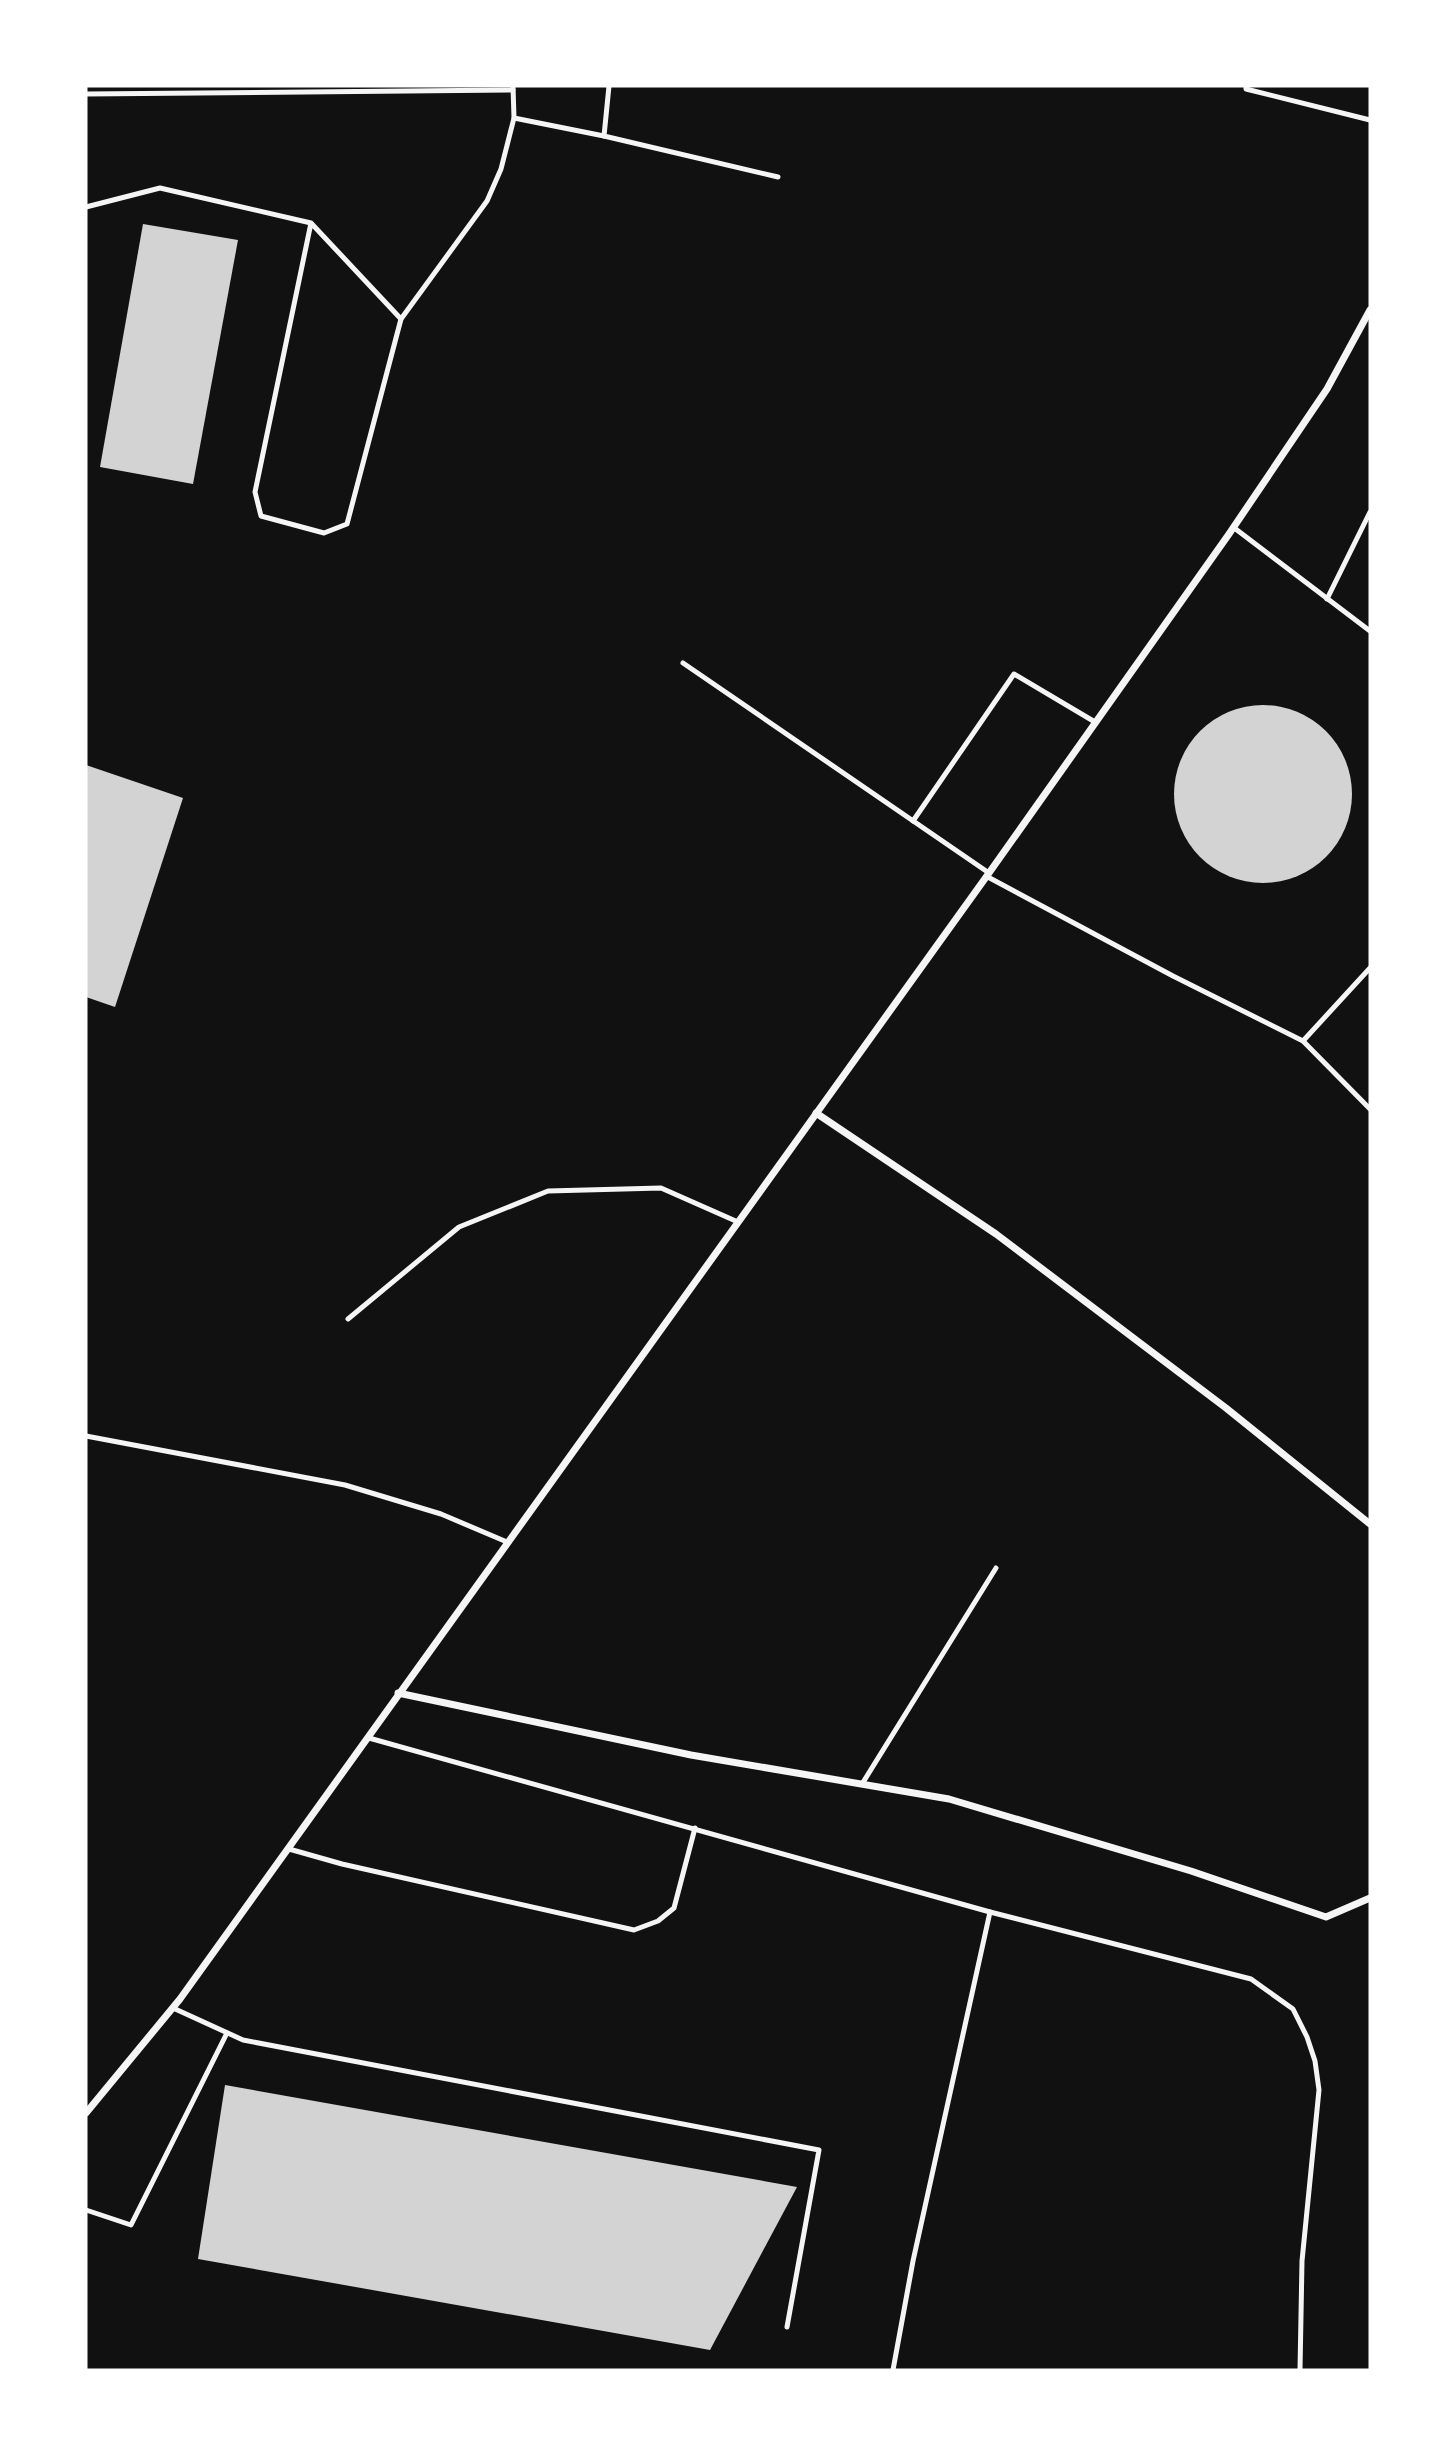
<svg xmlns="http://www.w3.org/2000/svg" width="1456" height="2456" font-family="'Crimson Pro',serif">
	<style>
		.building { fill: #d3d3d3 }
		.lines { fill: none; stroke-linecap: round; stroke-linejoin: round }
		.service { stroke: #f5f5f5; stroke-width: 5 }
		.minor { stroke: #f5f5f5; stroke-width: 7 }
	</style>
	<rect width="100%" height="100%" fill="#111"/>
	<g class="building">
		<polygon points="143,224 238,240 193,484 100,467"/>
		<circle cx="1263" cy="794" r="89"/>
		<polygon points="86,765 183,798 115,1007 86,997"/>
		<polygon points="225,2085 797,2187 710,2350 198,2259"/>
	</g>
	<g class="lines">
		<g class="service">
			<polyline points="513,86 514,118 604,136"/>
			<polyline points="609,86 604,136 778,177"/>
			<polyline points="1246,86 1246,89 1370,120"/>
			<polyline points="86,94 513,90"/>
			<polyline points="86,207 160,188 311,223 401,319 347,524 324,533 261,516 255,492 311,223"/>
			<polyline points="401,319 487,201 501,169 514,118"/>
			<polyline points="1233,527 1370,631"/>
			<polyline points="1327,599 1370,512"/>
			<polyline points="683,663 989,873"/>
			<polyline points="913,821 1014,674 1095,722"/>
			<polyline points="986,876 1173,976 1303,1041 1370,968"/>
			<polyline points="1303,1041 1370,1109"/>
			<polyline points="348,1319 459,1227 548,1191 661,1188 738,1222"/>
			<polyline points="86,1436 345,1485 441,1514 507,1542"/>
			<polyline points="369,1738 990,1912 1251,1979 1293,2009 1307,2037 1315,2061 1319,2090 1302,2261 1300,2370"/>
			<polyline points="862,1784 996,1568"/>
			<polyline points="289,1849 342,1864 634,1930 658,1921 674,1908 695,1828"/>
			<polyline points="173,2008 243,2040 819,2150 787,2327"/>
			<polyline points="86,2210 131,2225 227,2033"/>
			<polyline points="893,2370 913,2261 990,1912"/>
		</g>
		<g class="minor">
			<polyline points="816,1113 996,1234 1226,1408 1370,1524"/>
			<polyline points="398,1693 691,1755 949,1799 1191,1871 1326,1917 1370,1898"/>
			<polyline points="86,2113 180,1999 989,873 1229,534 1327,389 1370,310"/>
		</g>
	</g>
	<rect width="1456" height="2456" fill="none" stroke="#ffffff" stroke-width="175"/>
</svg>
